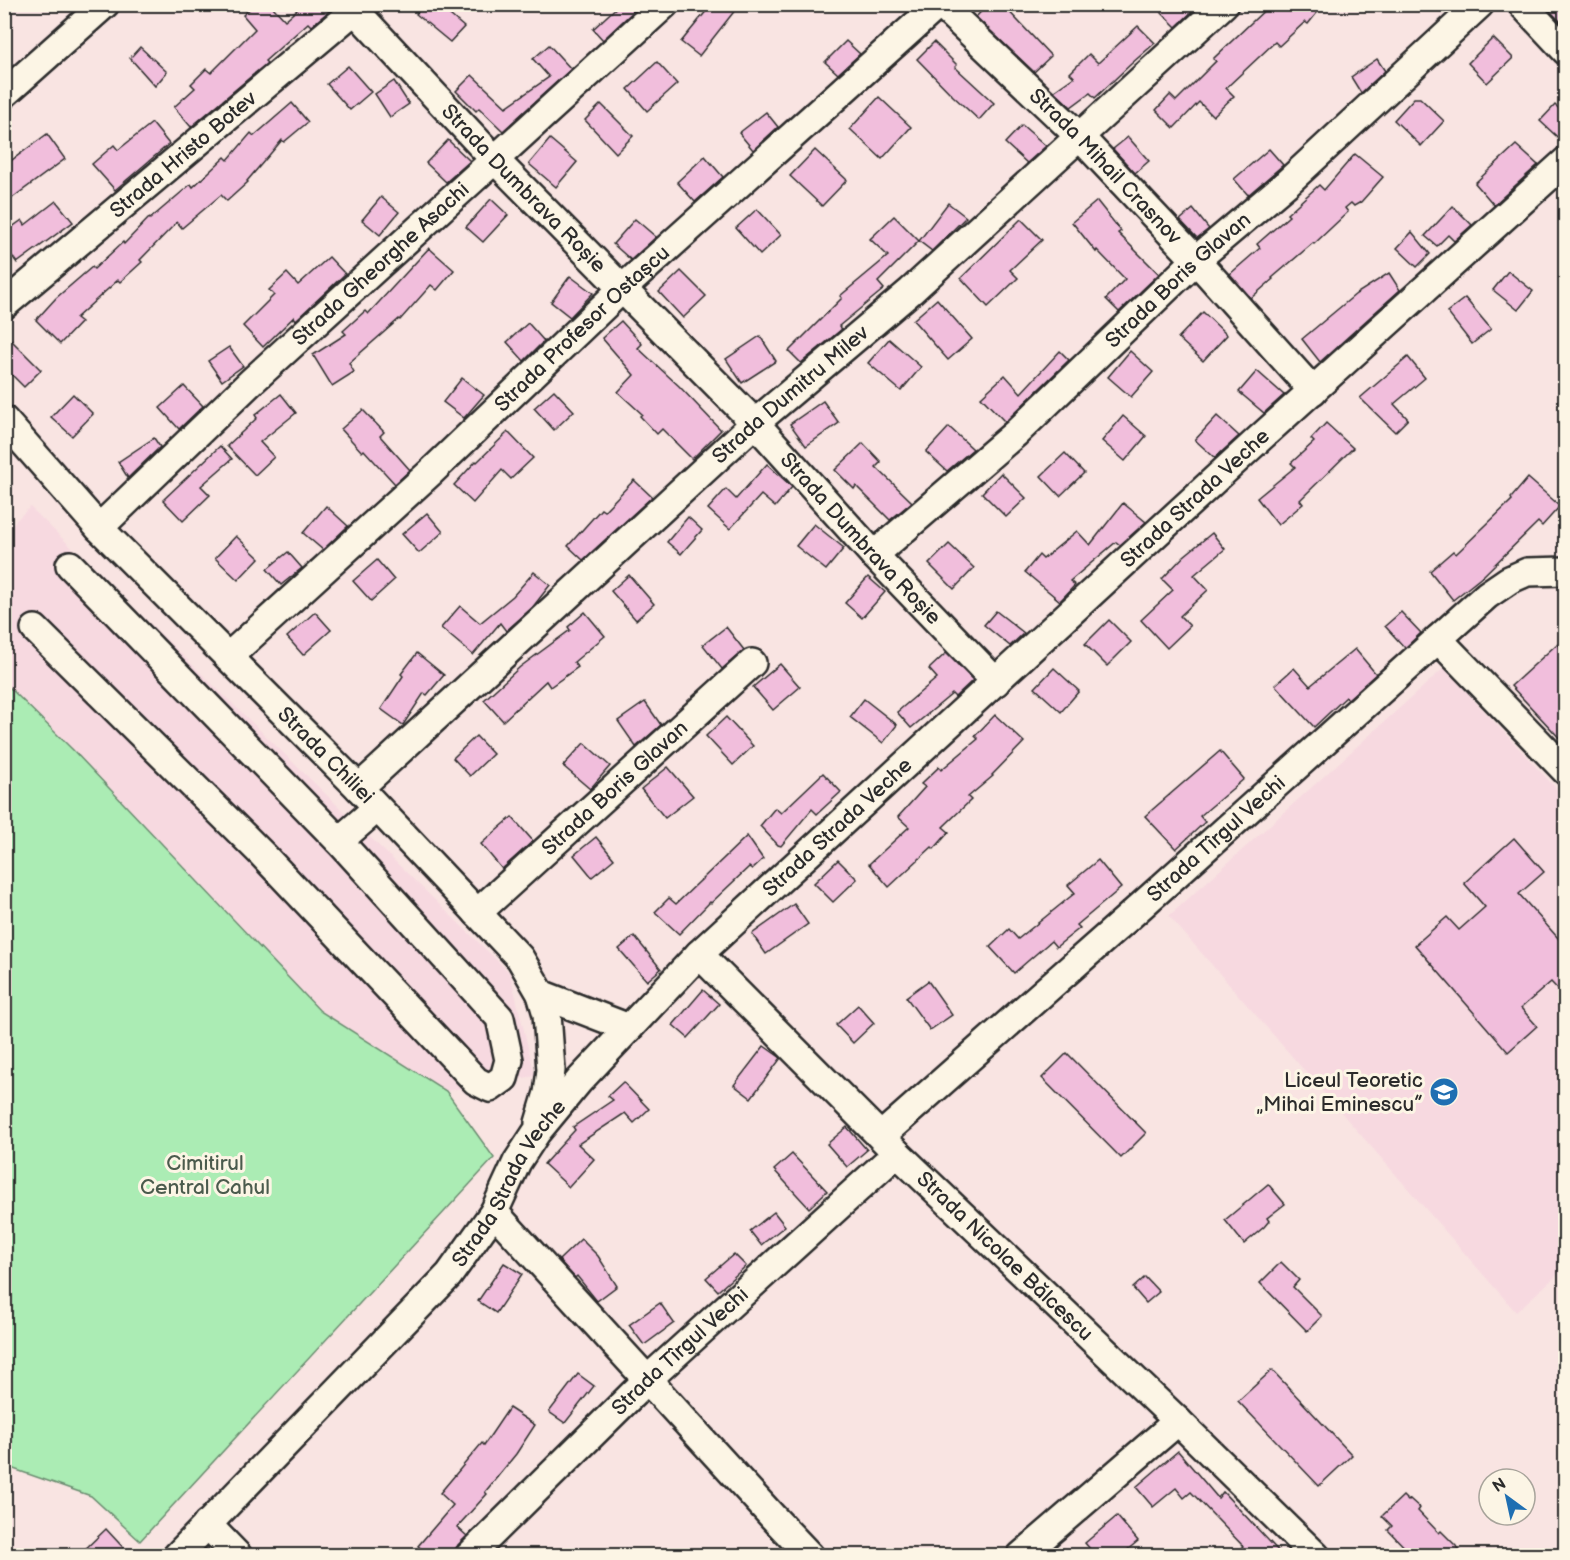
<svg xmlns="http://www.w3.org/2000/svg" width="1570" height="1560" font-family="'Balsamiq Sans',sans-serif">
	<style>
		.built { fill: #f7d9e0 }
		.green { fill: #abecb4; stroke: #6b8c70; stroke-width: 1.5 }
		.building { fill: #f1bedc; stroke: #2b2b2b; stroke-width: 1.5 }
		.lines { fill: none; stroke-linecap: round; stroke-linejoin: round }
		.minor-casing { stroke: #2b2b2b; stroke-width: 32 }
		.minor { stroke: #fcf5e5; stroke-width: 27 }
		.labels { text-anchor: middle; stroke-width: 6; stroke-linejoin: round; paint-order: stroke }
		.street-label { font-size: 21px; fill: #2b2b2b; stroke: #fcf5e5 }
		.poi-label { font-size: 21px; fill: #2b2b2b; stroke: #fcf5e5; text-anchor: end }
		.park-label { font-size: 21px; fill: #4b5b4d; stroke: #fcf5e5 }
	</style>
	<rect width="100%" height="100%" fill="#f9e4e2"/>
	<filter id="ink" filterUnits="userSpaceOnUse"><feTurbulence type="fractalNoise" baseFrequency=".0167" numOctaves="2"/><feDisplacementMap in="SourceGraphic" scale="12" xChannelSelector="R" yChannelSelector="G"/><feConvolveMatrix kernelMatrix="1 2 1 2 8 2 1 2 1" color-interpolation-filters="sRGB"/></filter>
	<g filter="url(#ink)">
		<g class="built">
			<polygon points="30,507 510,973 535,1076 446,1091 320,1011 73,750 5,683 4,532"/>
			<polygon points="1444,668 1565,798 1565,1268 1516,1312 1169,916"/>
		</g>
		<polygon class="green" points="5,683 73,750 320,1011 446,1091 494,1158 140,1541 91,1496 5,1466"/>
		<g class="building">
			<polygon points="255,4 270,4 285,20 304,4 334,4 334,7 311,26 308,23 265,61 267,63 191,127 174,107 195,88 191,84 206,69 211,73 255,29 243,15"/>
			<polygon points="424,4 437,4 464,27 450,42 416,14"/>
			<polygon points="620,4 641,4 603,40 593,29"/>
			<polygon points="712,4 740,4 699,56 681,42"/>
			<polygon points="988,4 1002,4 1051,56 1034,72 976,17"/>
			<polygon points="1153,4 1200,4 1176,27"/>
			<polygon points="1271,4 1324,4 1308,24 1305,22 1279,46 1275,42 1226,88 1234,96 1213,116 1199,102 1174,128 1156,110 1170,95 1176,101 1216,61 1213,59"/>
			<polygon points="1557,4 1566,4 1566,27 1550,11"/>
			<polygon points="1138,26 1155,43 1131,64 1095,98 1090,93 1071,107 1054,91 1074,77 1070,73 1089,54 1098,63"/>
			<polygon points="1493,38 1513,58 1487,83 1468,63"/>
			<polygon points="846,41 860,54 838,74 825,62"/>
			<polygon points="934,42 957,65 955,67 994,103 979,120 953,96 917,59"/>
			<polygon points="549,45 571,69 503,131 479,108 476,111 456,91 472,75 506,107 549,77 533,59"/>
			<polygon points="140,47 167,72 155,86 130,58"/>
			<polygon points="1377,59 1385,71 1361,93 1351,77"/>
			<polygon points="657,62 677,84 647,111 628,89"/>
			<polygon points="348,66 371,92 350,110 327,84"/>
			<polygon points="394,81 409,104 390,117 375,94"/>
			<polygon points="879,97 911,127 882,159 850,129"/>
			<polygon points="1414,98 1420,98 1444,121 1421,146 1394,120"/>
			<polygon points="292,103 308,122 284,142 282,140 247,181 248,182 227,201 221,195 182,228 177,222 140,260 142,262 120,282 118,280 76,318 81,322 60,344 36,320 56,298 92,267 94,269 123,242 124,244 149,218 150,219 191,184 193,187 225,157 228,160 251,133 254,136"/>
			<polygon points="601,104 633,136 616,153 585,120"/>
			<polygon points="1555,105 1566,115 1566,145 1540,121"/>
			<polygon points="766,112 778,127 753,150 739,133"/>
			<polygon points="152,123 169,144 115,190 92,164 114,145 118,150"/>
			<polygon points="1022,125 1046,146 1027,163 1005,143"/>
			<polygon points="47,134 65,159 4,204 4,166"/>
			<polygon points="1128,137 1149,161 1135,173 1113,149"/>
			<polygon points="550,139 577,162 556,187 529,164"/>
			<polygon points="448,140 470,161 446,182 426,163"/>
			<polygon points="1516,145 1538,165 1494,205 1475,183"/>
			<polygon points="1269,149 1283,165 1248,195 1234,179"/>
			<polygon points="815,150 847,180 822,206 790,176"/>
			<polygon points="1355,154 1383,177 1361,202 1354,206 1351,203 1345,208 1348,212 1314,244 1313,243 1272,278 1273,279 1251,298 1230,274 1260,248 1257,244 1289,216 1287,214 1319,185 1324,190"/>
			<polygon points="705,156 723,177 695,202 677,182"/>
			<polygon points="381,197 399,212 380,235 362,220"/>
			<polygon points="491,199 508,215 483,242 466,227"/>
			<polygon points="56,201 73,222 17,263 4,245 4,233 22,220 25,225"/>
			<polygon points="1097,201 1121,231 1118,233 1159,274 1119,312 1106,299 1125,279 1097,250 1096,252 1072,222"/>
			<polygon points="948,203 966,217 932,251 919,241"/>
			<polygon points="1453,206 1472,225 1454,241 1448,235 1437,246 1425,236"/>
			<polygon points="757,209 781,235 760,255 736,228"/>
			<polygon points="1193,209 1209,229 1197,238 1180,220"/>
			<polygon points="894,216 919,241 878,282 884,289 839,326 842,329 801,363 789,351 842,298 840,296 888,256 870,239"/>
			<polygon points="635,219 656,237 631,260 613,244"/>
			<polygon points="1021,219 1042,240 1010,270 1018,278 988,307 961,278"/>
			<polygon points="1412,232 1430,254 1417,267 1397,248"/>
			<polygon points="429,248 454,270 437,290 431,285 400,320 399,319 349,363 354,372 332,386 313,355 346,334 343,331 365,311 368,314"/>
			<polygon points="329,257 345,274 296,320 294,317 263,347 243,326 274,295 269,290 287,273 298,285"/>
			<polygon points="681,271 706,296 683,318 659,292"/>
			<polygon points="1508,271 1533,291 1518,310 1493,290"/>
			<polygon points="1389,273 1400,290 1320,362 1302,339 1356,294"/>
			<polygon points="570,276 593,293 570,317 551,302"/>
			<polygon points="1465,298 1491,329 1472,344 1447,312"/>
			<polygon points="937,299 972,339 948,360 913,320"/>
			<polygon points="1203,312 1227,335 1203,361 1178,338"/>
			<polygon points="621,321 642,344 638,348 679,386 721,430 692,459 662,429 657,434 640,416 642,414 618,392 634,375 602,338"/>
			<polygon points="528,323 544,341 524,361 507,342"/>
			<polygon points="4,333 41,370 24,387 4,367"/>
			<polygon points="760,336 776,361 742,383 726,359"/>
			<polygon points="889,339 921,367 901,391 868,363"/>
			<polygon points="229,347 243,366 222,381 208,361"/>
			<polygon points="1060,351 1069,360 1005,422 981,397 1005,375 1021,393"/>
			<polygon points="1130,351 1153,372 1131,397 1108,377"/>
			<polygon points="1408,357 1425,378 1394,404 1408,419 1395,432 1360,398"/>
			<polygon points="1257,371 1284,395 1264,413 1239,392"/>
			<polygon points="462,378 484,395 464,418 443,402"/>
			<polygon points="184,386 203,406 179,429 160,408"/>
			<polygon points="554,390 574,411 554,430 534,408"/>
			<polygon points="73,394 93,414 72,436 51,417"/>
			<polygon points="281,394 296,413 260,442 274,457 255,475 227,446 257,418 255,415"/>
			<polygon points="823,401 839,423 806,446 790,424"/>
			<polygon points="363,410 384,432 380,436 410,470 395,484 364,450 362,452 341,429"/>
			<polygon points="1123,416 1146,436 1125,461 1102,441"/>
			<polygon points="1217,416 1239,436 1215,458 1195,440"/>
			<polygon points="1326,423 1353,448 1300,500 1303,504 1278,525 1257,498 1295,467 1291,463 1314,442 1311,439"/>
			<polygon points="949,427 973,449 947,471 926,452"/>
			<polygon points="508,432 533,458 511,479 502,470 473,503 454,485 476,461 477,462"/>
			<polygon points="154,438 160,447 128,478 118,462"/>
			<polygon points="863,443 881,462 876,467 912,502 890,520 856,486 854,489 835,470"/>
			<polygon points="220,446 232,459 201,486 210,495 183,521 163,500"/>
			<polygon points="1065,453 1084,473 1060,496 1041,476"/>
			<polygon points="767,464 792,487 775,507 761,495 730,529 708,509 726,489 736,499"/>
			<polygon points="1001,473 1026,498 1006,517 982,493"/>
			<polygon points="1528,478 1560,506 1542,526 1538,522 1483,576 1453,600 1430,571 1453,551 1456,554 1512,500 1511,498"/>
			<polygon points="634,480 652,497 583,560 568,546 601,509 604,511"/>
			<polygon points="1123,503 1146,522 1120,545 1116,542 1070,581 1075,585 1060,601 1025,572 1039,555 1043,559 1077,531 1090,545"/>
			<polygon points="326,506 348,526 323,550 303,533"/>
			<polygon points="427,513 443,532 419,553 402,534"/>
			<polygon points="688,517 702,530 681,554 667,542"/>
			<polygon points="814,524 844,548 826,570 796,546"/>
			<polygon points="1212,533 1225,549 1194,575 1208,590 1180,616 1190,626 1167,648 1141,620 1173,590 1162,579 1184,556"/>
			<polygon points="236,536 259,558 238,580 215,558"/>
			<polygon points="949,544 974,568 954,589 929,564"/>
			<polygon points="288,552 302,568 281,585 267,569"/>
			<polygon points="377,560 394,580 371,601 353,581"/>
			<polygon points="534,572 550,585 532,608 506,631 500,623 473,655 441,628 460,606 480,623 513,596"/>
			<polygon points="629,575 654,604 636,620 611,591"/>
			<polygon points="868,577 885,592 862,618 845,603"/>
			<polygon points="996,611 1024,633 1010,646 984,625"/>
			<polygon points="315,612 331,630 303,655 287,637"/>
			<polygon points="585,612 605,636 574,662 578,667 550,687 546,681 503,721 484,700 520,667 570,630 568,627"/>
			<polygon points="1401,612 1421,633 1405,648 1385,626"/>
			<polygon points="1109,620 1131,642 1107,666 1085,644"/>
			<polygon points="726,627 744,650 722,669 703,645"/>
			<polygon points="1557,644 1566,653 1566,745 1511,686"/>
			<polygon points="1355,649 1376,674 1348,699 1346,697 1314,727 1275,685 1294,668 1310,686"/>
			<polygon points="417,653 444,675 427,695 424,693 403,725 381,709 403,676 401,674"/>
			<polygon points="946,653 973,680 955,697 952,694 911,728 897,712 937,678 929,669"/>
			<polygon points="780,664 800,687 773,710 753,687"/>
			<polygon points="1054,668 1079,691 1061,712 1035,688"/>
			<polygon points="864,699 897,725 883,743 850,717"/>
			<polygon points="645,702 661,725 636,747 618,721"/>
			<polygon points="995,715 1024,742 992,775 993,776 968,797 971,800 943,827 949,832 934,849 932,847 889,887 869,864 909,827 898,817 925,787 921,784 939,767 941,770 978,739 975,736"/>
			<polygon points="726,717 753,746 733,765 706,736"/>
			<polygon points="476,736 493,754 470,776 453,758"/>
			<polygon points="584,743 610,766 590,789 563,766"/>
			<polygon points="1220,751 1244,779 1200,816 1205,822 1176,849 1145,816"/>
			<polygon points="668,767 693,796 665,818 641,789"/>
			<polygon points="823,773 841,792 817,814 812,809 781,846 778,845 760,826 775,808 781,813"/>
			<polygon points="512,817 533,841 502,869 481,844"/>
			<polygon points="747,836 763,859 752,869 749,867 711,903 710,902 679,934 655,912 669,898 676,904"/>
			<polygon points="596,837 614,859 592,877 574,855"/>
			<polygon points="1514,838 1544,872 1519,894 1566,947 1566,998 1551,982 1521,1008 1537,1026 1508,1052 1415,945 1447,917 1459,930 1485,907 1464,883"/>
			<polygon points="838,860 857,879 833,902 814,883"/>
			<polygon points="1098,860 1121,888 1077,925 1080,928 1056,947 1051,941 1014,973 990,947 1009,929 1018,939 1075,893 1068,885"/>
			<polygon points="794,904 808,924 766,954 752,934"/>
			<polygon points="634,936 661,969 647,981 619,949"/>
			<polygon points="928,981 952,1015 930,1030 906,997"/>
			<polygon points="703,990 719,1004 688,1038 673,1025"/>
			<polygon points="858,1005 874,1023 853,1043 836,1025"/>
			<polygon points="764,1046 781,1058 751,1098 734,1085"/>
			<polygon points="1067,1053 1146,1133 1121,1158 1042,1078"/>
			<polygon points="623,1082 649,1109 634,1123 625,1113 578,1144 594,1159 569,1187 544,1164 575,1130 573,1127 613,1100 608,1096"/>
			<polygon points="847,1127 867,1150 847,1167 827,1144"/>
			<polygon points="792,1154 827,1191 809,1208 774,1170"/>
			<polygon points="1268,1184 1285,1204 1267,1218 1269,1221 1264,1227 1244,1244 1225,1220"/>
			<polygon points="774,1212 785,1226 761,1245 750,1231"/>
			<polygon points="581,1239 598,1256 617,1286 597,1301 577,1276 575,1278 559,1260"/>
			<polygon points="734,1254 746,1266 718,1291 706,1278"/>
			<polygon points="1281,1262 1299,1280 1293,1287 1322,1316 1307,1331 1260,1283"/>
			<polygon points="504,1263 522,1274 496,1313 478,1301"/>
			<polygon points="1145,1277 1159,1292 1146,1303 1133,1288"/>
			<polygon points="660,1303 674,1323 644,1345 629,1325"/>
			<polygon points="1272,1370 1352,1455 1319,1486 1238,1401"/>
			<polygon points="578,1374 594,1386 565,1423 549,1412"/>
			<polygon points="509,1408 535,1425 516,1454 485,1492 487,1494 457,1527 467,1536 458,1545 454,1553 451,1556 430,1556 418,1546 453,1505 440,1493 482,1443 484,1445"/>
			<polygon points="1178,1451 1218,1498 1223,1492 1283,1556 1233,1556 1243,1546 1191,1492 1184,1498 1176,1488 1153,1507 1136,1487"/>
			<polygon points="1403,1496 1408,1501 1410,1499 1420,1508 1418,1511 1439,1533 1441,1531 1466,1556 1413,1556 1388,1530 1392,1526 1382,1516"/>
			<polygon points="1117,1516 1138,1541 1120,1556 1096,1556 1085,1543"/>
			<polygon points="106,1529 131,1556 78,1556"/>
		</g>
		<g class="lines">
			<g class="minor-casing">
				<g id="minor">
					<path id="s1" d="M349 4 495 160 755 423 874 555 996 682"/>
					<path id="s2" d="M940 4 1079 136 1196 260 1313 391"/>
					<polyline points="1522,4 1566,51"/>
					<polyline points="4,94 105,4"/>
					<path id="s3" d="M4 305 362 4"/>
					<path id="s4" d="M4 420 99 528 359 788 520 958 541 994 547 1014 551 1070 548 1093 539 1123"/>
					<path id="s5" d="M99 528 251 382 665 4"/>
					<path id="s6" d="M874 555 1016 433 1196 260 1287 183 1480 4"/>
					<polyline points="35,629 262,854 476,1081 490,1088 504,1078 509,1060 500,1018 339,841 70,565"/>
					<polyline points="1438,639 1566,771"/>
					<path id="s7" d="M228 657 431 472 623 288 939 4"/>
					<path id="s8" d="M359 788 755 423 911 291 1224 4"/>
					<polyline points="339,841 377,808"/>
					<path id="s9" d="M477 913 752 663"/>
					<path id="s10" d="M699 954 897 1153 1178 1421 1316 1556"/>
					<polyline points="541,994 629,1028"/>
					<path id="s11" d="M881 1136 1131 915 1487 595 1509 580 1527 572 1566 571"/>
					<polyline points="494,1212 772,1516 810,1556"/>
					<polyline points="207,1524 238,1556"/>
					<path id="s12" d="M177 1556 449 1275 494 1212 517 1162 536 1133 579 1081 699 954 1259 439 1566 161"/>
					<path id="s13" d="M469 1556 647 1380 897 1153"/>
					<polyline points="1021,1556 1178,1421"/>
				</g>
			</g>
			<use href="#minor" class="minor"/>
		</g>
	</g>
	<defs>
		<g id="school-disc" transform="scale(1.5)"><circle r="9.5" fill="#1f6fb2" stroke="#fcf5e5"/><path d="M0-5L7-2L0 1L-7-2ZM-4 1L0 2.5L4 1V4Q0 6-4 4Z" fill="#fff"/></g>
	</defs>
	<g fill-rule="evenodd">
		<use href="#school-disc" x="1444" y="1092"/>
	</g>
	<g class="labels">
		<g class="street-label">
			<text dy="7" stroke="none"><textPath href="#s3" startOffset="234">Strada Hristo Botev</textPath></text>
			<text dy="7" stroke="none"><textPath href="#s2" startOffset="232">Strada Mihail Crasnov</textPath></text>
			<text dy="7" stroke="none"><textPath href="#s1" startOffset="254">Strada Dumbrava Roșie</textPath></text>
			<text dy="7" stroke="none"><textPath href="#s5" startOffset="386">Strada Gheorghe Asachi</textPath></text>
			<text dy="7" stroke="none"><textPath href="#s6" startOffset="410">Strada Boris Glavan</textPath></text>
			<text dy="7" stroke="none"><textPath href="#s7" startOffset="483">Strada Profesor Ostașcu</textPath></text>
			<text dy="7" stroke="none"><textPath href="#s8" startOffset="584">Strada Dumitru Milev</textPath></text>
			<text dy="7" stroke="none"><textPath href="#s12" startOffset="1474">Strada Strada Veche</textPath></text>
			<text dy="7" stroke="none"><textPath href="#s1" startOffset="740">Strada Dumbrava Roșie</textPath></text>
			<text dy="7" stroke="none"><textPath href="#s4" startOffset="465">Strada Chiliei</textPath></text>
			<text dy="7" stroke="none"><textPath href="#s9" startOffset="186">Strada Boris Glavan</textPath></text>
			<text dy="7" stroke="none"><textPath href="#s12" startOffset="988">Strada Strada Veche</textPath></text>
			<text dy="7" stroke="none"><textPath href="#s11" startOffset="448">Strada Tîrgul Vechi</textPath></text>
			<text dy="7" stroke="none"><textPath href="#s12" startOffset="501">Strada Strada Veche</textPath></text>
			<text dy="7" stroke="none"><textPath href="#s10" startOffset="430">Strada Nicolae Bălcescu</textPath></text>
			<text dy="7" stroke="none"><textPath href="#s13" startOffset="294">Strada Tîrgul Vechi</textPath></text>
		</g>
		<g class="poi-label">
			<text x="1423" y="1087">Liceul Teoretic<tspan x="1423" dy="24">„Mihai Eminescu”</tspan></text>
		</g>
		<g class="park-label">
			<text x="205" y="1170">Cimitirul<tspan x="205" dy="24">Central Cahul</tspan></text>
		</g>
	</g>
	<rect width="1570" height="1560" fill="none" stroke="#fcf5e5" stroke-width="24"/>
	<rect x="12" y="12" width="1546" height="1536" fill="none" stroke="#2b2b2b" stroke-width="2" filter="url(#ink)"/>
	<g transform="translate(1507 1497) rotate(327)"><circle r="28" fill="#fcf5e5" stroke="#a8a49b" stroke-width="1.5"/>
	<path d="M0-4.5L10 22L0 15L-10 22Z" fill="#1f6fb2"/>
	<text y="-9" font-size="16" font-weight="bold" text-anchor="middle" fill="#2b2b2b">N</text>
	</g>
</svg>
